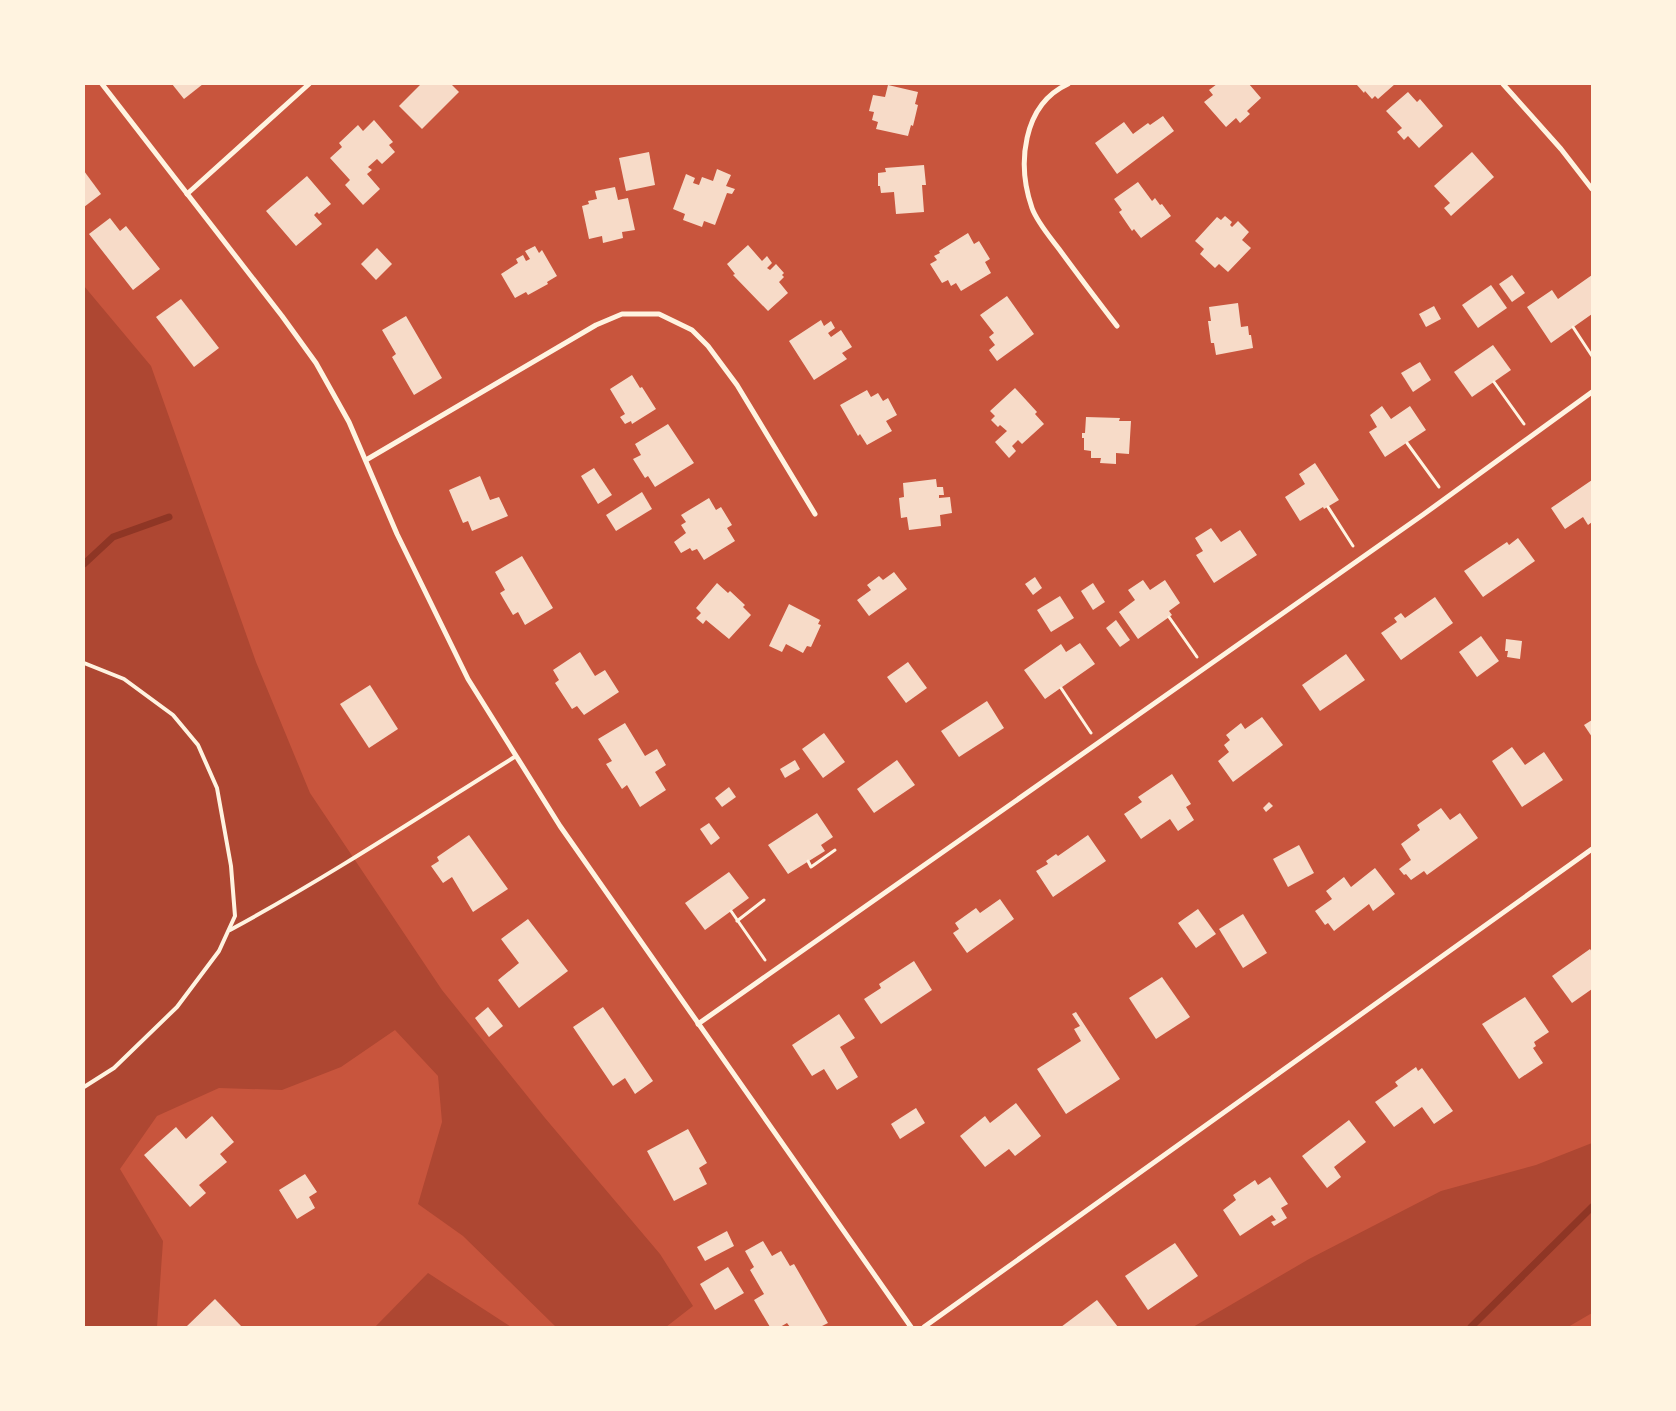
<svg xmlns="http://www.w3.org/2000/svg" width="1676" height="1411" font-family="Helvetica,sans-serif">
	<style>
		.green { fill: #ae4732 }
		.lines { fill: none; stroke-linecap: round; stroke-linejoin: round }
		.stream { stroke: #8f3625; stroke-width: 7 }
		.building { fill: #f7dbc8 }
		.path { stroke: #fff3e0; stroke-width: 3 }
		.service { stroke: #fff3e0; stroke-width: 4 }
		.minor { stroke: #fff3e0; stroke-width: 5 }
	</style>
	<rect width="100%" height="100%" fill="#c8553d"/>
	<g class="green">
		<polygon points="84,286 151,366 256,662 310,793 442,990 545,1118 660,1254 693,1306 666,1327 556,1327 463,1236 418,1204 442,1122 438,1076 395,1030 341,1067 282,1090 219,1088 157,1116 120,1169 163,1241 157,1327 84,1327"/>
		<polygon points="1592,1143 1592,1313 1568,1327 1193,1327 1309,1259 1441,1191 1536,1165"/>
		<polygon points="428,1273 511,1327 375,1327"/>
	</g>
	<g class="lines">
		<g class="stream">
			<polyline points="84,564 113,537 169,517"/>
			<polyline points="1471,1327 1592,1207"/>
		</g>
	</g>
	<g class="building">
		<polygon points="172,84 203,84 184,99"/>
		<polygon points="421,84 451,84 459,92 422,129 399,106"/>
		<polygon points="1217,84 1249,84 1261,98 1247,111 1250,114 1240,123 1236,118 1226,127 1204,102 1213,95 1209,90"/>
		<polygon points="1358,84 1395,84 1378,99 1375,96 1372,99 1365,91 1364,93 1357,85"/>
		<polygon points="888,85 918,92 915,104 918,105 913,126 911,125 908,136 876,129 878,122 872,120 874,112 869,111 873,95 885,97"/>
		<polygon points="1408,92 1417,102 1420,99 1443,126 1419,148 1408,136 1404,140 1397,132 1402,128 1386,111"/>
		<polygon points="1163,116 1174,131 1117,174 1095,143 1124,122 1133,134 1148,123 1150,125"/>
		<polygon points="374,120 393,142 389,145 395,152 382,164 377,159 368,167 372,170 367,174 380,189 363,205 345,185 350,180 330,158 342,147 339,143 358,125 363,131"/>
		<polygon points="649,152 655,185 626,191 619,158"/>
		<polygon points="1472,152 1494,177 1451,216 1444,208 1450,203 1434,186"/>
		<polygon points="924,165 926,185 922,185 924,212 896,214 894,192 881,193 880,186 878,186 878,173 886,172 885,168"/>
		<polygon points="717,169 731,175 726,186 735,189 732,194 727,193 715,225 704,221 702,227 683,220 685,214 673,209 686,174 695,178 693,183 699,185 702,177 713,181"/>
		<polygon points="84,171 101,194 84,207"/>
		<polygon points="307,176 331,204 319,214 317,212 314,215 322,224 296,246 266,211"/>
		<polygon points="1138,182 1152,201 1155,198 1160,205 1162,204 1171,216 1141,238 1134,229 1132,231 1119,212 1122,210 1114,199"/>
		<polygon points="615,187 618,200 628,198 635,230 622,232 623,238 603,243 602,236 589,239 582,206 589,204 588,201 597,199 595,191"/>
		<polygon points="1225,216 1232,222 1230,225 1232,227 1238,221 1249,232 1242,240 1251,248 1228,272 1219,264 1215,268 1200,254 1204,249 1195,241 1217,217 1221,220"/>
		<polygon points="110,218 120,231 126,226 160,269 133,290 89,234"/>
		<polygon points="968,233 974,244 979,241 990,259 985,262 991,273 961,291 956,283 951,286 948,280 942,283 930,264 937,260 934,256 940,253 939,251"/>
		<polygon points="748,245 762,261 767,256 772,263 767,268 770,270 776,264 784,273 782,275 784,277 779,282 788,293 768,311 733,275 735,274 727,264"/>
		<polygon points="535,246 539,253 542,250 557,276 547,282 548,284 528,295 526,292 515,298 501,274 518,263 516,259 523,255 526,261 530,259 525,251"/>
		<polygon points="377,248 392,264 376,280 361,264"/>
		<polygon points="1512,275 1525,293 1512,302 1499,284"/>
		<polygon points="1592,275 1592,314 1551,343 1527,307 1552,290 1558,299"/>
		<polygon points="1491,285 1507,308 1478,328 1462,305"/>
		<polygon points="1007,296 1034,334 997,361 989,350 995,345 989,337 994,333 980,315"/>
		<polygon points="181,299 219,348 194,367 156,317"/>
		<polygon points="1238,303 1241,327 1248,326 1249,335 1251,335 1253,348 1216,355 1214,343 1211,343 1208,321 1211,321 1209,307"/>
		<polygon points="1434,306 1441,319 1426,327 1419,314"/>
		<polygon points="406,316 442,378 414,395 392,357 396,354 382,330"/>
		<polygon points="821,320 824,326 831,321 835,328 828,333 831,337 841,330 852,347 842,353 847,359 814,380 789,341"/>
		<polygon points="1493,345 1511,370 1472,397 1454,372"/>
		<polygon points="1420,362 1431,380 1413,392 1401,373"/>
		<polygon points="632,375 640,388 642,387 656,409 632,424 631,421 625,424 620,417 625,414 610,389"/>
		<polygon points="1015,388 1037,412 1035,414 1044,424 1022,444 1018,440 1012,446 1016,451 1009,458 995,442 1007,431 1000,425 998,427 991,420 995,416 990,411"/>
		<polygon points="867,390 871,397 878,393 883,401 888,398 897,415 886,421 892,431 867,445 860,434 858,436 840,405"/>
		<polygon points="1382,406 1391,419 1410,406 1426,430 1385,457 1369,432 1377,427 1370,415"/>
		<polygon points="1086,417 1120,418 1119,421 1131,421 1129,454 1116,453 1116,464 1100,463 1101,458 1091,458 1091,451 1084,450 1084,438 1082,438 1082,433 1085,433"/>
		<polygon points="668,424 694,463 655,487 648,476 645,478 633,459 641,455 635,444"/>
		<polygon points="1315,463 1339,500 1324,509 1323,507 1300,521 1285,497 1305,484 1299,474"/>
		<polygon points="594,468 612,495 598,504 581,476"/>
		<polygon points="480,476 490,500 499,497 508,516 472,531 468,521 463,523 449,490"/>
		<polygon points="936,479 937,487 943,487 944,495 939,495 939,498 950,497 952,513 940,515 941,526 909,530 907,517 901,518 899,498 904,497 903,483"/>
		<polygon points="1592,480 1592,522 1588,525 1583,517 1565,529 1551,508"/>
		<polygon points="642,492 652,509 616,531 606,515"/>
		<polygon points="709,498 716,510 721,507 732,525 727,528 735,541 704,560 697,549 692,551 690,548 681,553 674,542 686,533 681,525 686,522 681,515"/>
		<polygon points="1211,528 1221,542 1240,530 1257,555 1214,583 1196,555 1203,551 1195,538"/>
		<polygon points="1518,538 1535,561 1483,597 1464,571 1507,542 1509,545"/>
		<polygon points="522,556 553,608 525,625 518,612 513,615 500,593 505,590 495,572"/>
		<polygon points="894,572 907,589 869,616 857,600 871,590 867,585 879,576 883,580"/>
		<polygon points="1035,577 1042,588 1033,595 1025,584"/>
		<polygon points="1143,580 1150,590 1165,580 1180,603 1169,611 1172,615 1138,639 1119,612 1135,600 1128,590"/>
		<polygon points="717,583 728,593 730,591 745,605 743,607 751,615 729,639 706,620 703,624 696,618 701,613 696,608"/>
		<polygon points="1093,583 1105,602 1093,610 1081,591"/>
		<polygon points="1060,596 1074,618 1051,632 1037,610"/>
		<polygon points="1435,597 1453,623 1401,660 1381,633 1397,622 1394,618 1401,613 1405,618"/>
		<polygon points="789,604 820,620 818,624 821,625 811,647 807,646 803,653 786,644 782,652 769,646"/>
		<polygon points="1116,620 1130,640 1120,647 1106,628"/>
		<polygon points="1481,636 1499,661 1477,677 1459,652"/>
		<polygon points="1506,639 1522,641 1520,659 1507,657 1508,651 1505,651"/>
		<polygon points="1080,643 1095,664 1045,699 1024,670 1061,644 1066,652"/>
		<polygon points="580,652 595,676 605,670 619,692 584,715 577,706 572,709 555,683 559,680 553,670"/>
		<polygon points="1346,654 1365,680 1320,711 1302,685"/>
		<polygon points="908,662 927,688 906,703 887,677"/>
		<polygon points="370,685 398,729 369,748 340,704"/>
		<polygon points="987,701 1004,728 959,757 941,731"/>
		<polygon points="1262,717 1283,745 1233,782 1218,761 1229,752 1224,745 1230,740 1226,735 1241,723 1245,729"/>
		<polygon points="1592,720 1592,737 1584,725"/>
		<polygon points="625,723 645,756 657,749 666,765 655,772 666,790 640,807 627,785 622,789 606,764 612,761 598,739"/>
		<polygon points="824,733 845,762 823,778 802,749"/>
		<polygon points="1512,747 1525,765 1544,752 1563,780 1522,807 1492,761"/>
		<polygon points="795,760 800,769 785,778 780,769"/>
		<polygon points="897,760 915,785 874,813 857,789"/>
		<polygon points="1172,774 1191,804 1186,807 1194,820 1178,831 1170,819 1141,839 1124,814 1142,802 1138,797"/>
		<polygon points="729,787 736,797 722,807 715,798"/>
		<polygon points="1269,802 1273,806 1266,812 1263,808"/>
		<polygon points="1441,808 1450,820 1460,813 1478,838 1427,875 1424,871 1411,880 1406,874 1404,875 1399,869 1411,860 1401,844 1420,830 1417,825"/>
		<polygon points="817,813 833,837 821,845 825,851 788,874 768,845"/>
		<polygon points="709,823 720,838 711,845 700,829"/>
		<polygon points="469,835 508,889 473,912 452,877 443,883 431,866 439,861 437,857"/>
		<polygon points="1088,835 1106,861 1053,897 1036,871 1048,864 1046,861 1056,854 1058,856"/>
		<polygon points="1299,845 1314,873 1288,887 1273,859"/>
		<polygon points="1375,868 1395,894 1373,911 1369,904 1334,931 1328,923 1325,925 1315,911 1332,899 1326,891 1344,877 1351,887"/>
		<polygon points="729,872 749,898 705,930 685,903"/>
		<polygon points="1000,899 1014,919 967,953 953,933 959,929 955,923 976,908 980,913"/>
		<polygon points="1198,909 1216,934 1196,948 1178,923"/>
		<polygon points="1243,914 1267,953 1243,968 1219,929"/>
		<polygon points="528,919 568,971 519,1008 498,980 519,963 501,939"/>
		<polygon points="1590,949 1592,952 1592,989 1572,1003 1552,976"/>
		<polygon points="914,961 932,990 881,1024 864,999 881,988 879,984"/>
		<polygon points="1162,977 1190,1017 1156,1039 1129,998"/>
		<polygon points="1525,997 1549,1032 1534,1042 1536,1046 1533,1048 1543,1063 1519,1079 1482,1024"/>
		<polygon points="488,1007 503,1026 489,1037 475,1018"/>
		<polygon points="603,1007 653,1081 635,1094 625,1078 613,1086 573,1027"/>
		<polygon points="1076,1012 1120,1079 1066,1114 1037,1069 1081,1041 1074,1029 1080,1026 1072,1014"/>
		<polygon points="839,1014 855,1038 840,1047 858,1077 837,1090 824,1069 812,1076 792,1045"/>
		<polygon points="1416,1067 1418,1071 1422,1068 1453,1111 1434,1124 1422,1107 1394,1127 1375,1102 1398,1086 1395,1082"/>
		<polygon points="1016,1103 1041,1136 1015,1156 1009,1149 985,1167 960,1136 985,1116 990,1123"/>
		<polygon points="916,1108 925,1123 900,1139 891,1124"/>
		<polygon points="212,1116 234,1142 220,1154 227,1162 199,1185 206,1193 190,1207 144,1155 176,1127 186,1139"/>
		<polygon points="1349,1120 1366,1142 1334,1167 1341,1177 1327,1188 1302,1156"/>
		<polygon points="688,1129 707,1163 699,1168 707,1184 674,1201 647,1151"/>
		<polygon points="305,1174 317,1192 309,1197 315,1208 297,1219 279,1190"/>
		<polygon points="1270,1177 1288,1204 1281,1208 1287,1218 1274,1226 1271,1222 1276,1220 1272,1215 1240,1236 1223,1210 1236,1200 1233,1195 1255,1180 1258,1185"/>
		<polygon points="727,1231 734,1246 705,1261 697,1247"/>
		<polygon points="763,1241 772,1256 781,1251 790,1266 794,1264 828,1323 820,1327 790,1327 787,1323 780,1327 770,1327 754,1300 764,1294 750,1270 754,1267 745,1251"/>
		<polygon points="1175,1243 1198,1276 1148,1310 1125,1276"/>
		<polygon points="728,1267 744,1293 715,1310 700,1284"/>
		<polygon points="215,1299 242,1327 188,1327 187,1326"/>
		<polygon points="1097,1300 1118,1327 1061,1327"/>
	</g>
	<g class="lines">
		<g class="path">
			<polyline points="1573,327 1592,356"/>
			<polyline points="1494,382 1524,424"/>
			<polyline points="1407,443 1439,487"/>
			<polyline points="1328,507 1353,546"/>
			<polyline points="1169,617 1197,657"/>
			<polyline points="1061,688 1091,733"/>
			<polyline points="808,861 811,867 835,850"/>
			<polyline points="731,911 765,960"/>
			<polyline points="737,921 764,900"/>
		</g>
		<g class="service">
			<polyline points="84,663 124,679 173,715 198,745 217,788 231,866 235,916 219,951 177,1007 114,1068 84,1087"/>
			<path d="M230 930C328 877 422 815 516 756"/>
		</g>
		<g class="minor">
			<polyline points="102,84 282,316 316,363 349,422 397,534 468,679 560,826 911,1327"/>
			<path d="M1068 84C1022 105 1017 165 1032 208 1037 222 1050 237 1059 249 1078 275 1097 300 1117 326"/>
			<polyline points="1503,84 1561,149 1592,189"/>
			<polyline points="187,194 309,84"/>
			<polyline points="366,460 596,325 622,314 659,314 692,330 708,346 737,385 815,514"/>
			<polyline points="698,1024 1424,514 1592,392"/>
			<polyline points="924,1327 1592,849"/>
		</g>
	</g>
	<rect width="1676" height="1411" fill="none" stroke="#fff3e0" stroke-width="170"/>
</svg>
